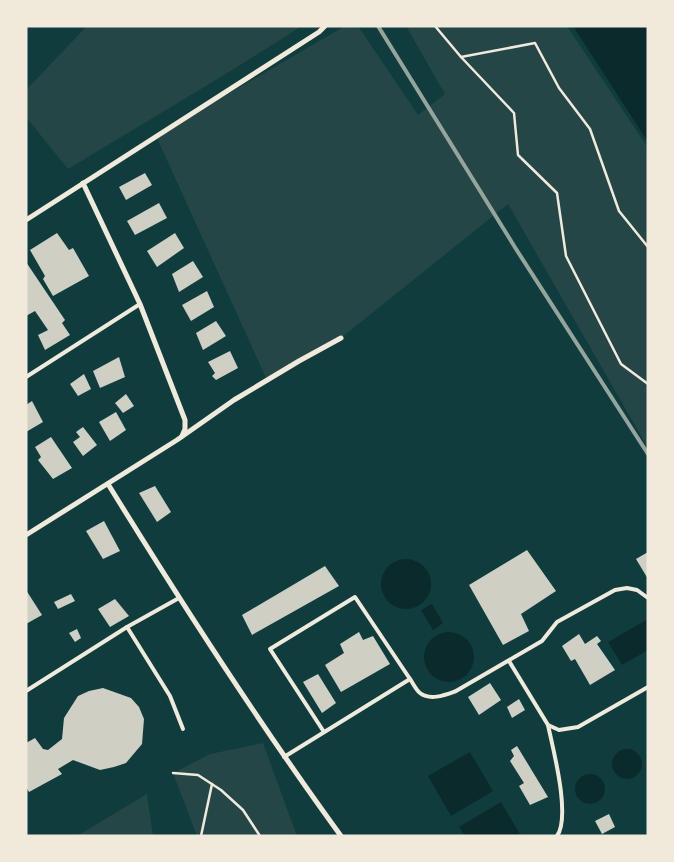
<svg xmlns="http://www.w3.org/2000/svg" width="674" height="862" font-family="'Varela Round',sans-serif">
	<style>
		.green { fill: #244646 }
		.water { fill: #0a2a2b }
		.building { fill: #cfcfc3 }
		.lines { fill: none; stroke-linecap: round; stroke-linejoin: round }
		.path { stroke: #f1e9da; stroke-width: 2.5 }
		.service { stroke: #f1e9da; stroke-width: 4 }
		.minor { stroke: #f1e9da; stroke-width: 5 }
		.rail { stroke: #97a49c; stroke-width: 4 }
	</style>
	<rect width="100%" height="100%" fill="#0f3d3e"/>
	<g class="green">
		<polygon points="87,26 302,26 229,72 68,169 26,117 26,90"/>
		<polygon points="345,26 358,26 418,115 445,94 406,26 567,26 648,148 648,448 508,204 341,338 267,380 156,136"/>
		<polygon points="263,743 297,836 197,836 173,773 210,754"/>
		<polygon points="147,794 153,836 77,836"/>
	</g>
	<g class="water">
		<polygon points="573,26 648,26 648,142"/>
		<circle cx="406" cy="584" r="25"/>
		<polygon points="432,604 443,623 433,630 421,610"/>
		<polygon points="648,619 648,650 622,665 608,642"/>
		<circle cx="449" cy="657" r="25"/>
		<circle cx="627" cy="764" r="15"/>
		<polygon points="470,752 493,791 451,816 428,776"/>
		<circle cx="590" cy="789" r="15"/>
		<polygon points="501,802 521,836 465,836 459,827"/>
	</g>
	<g class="building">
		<polygon points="145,173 152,185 126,200 119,187"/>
		<polygon points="159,203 167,218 135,235 127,221"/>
		<polygon points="57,233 69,250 73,248 89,276 53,296 43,279 45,276 30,250"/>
		<polygon points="175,233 184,248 157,267 147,251"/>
		<polygon points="193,261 203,277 179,292 172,274"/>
		<polygon points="26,262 65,320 62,323 70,335 45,350 38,335 48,330 35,311 26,316"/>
		<polygon points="207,291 214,307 191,321 182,305"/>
		<polygon points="216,321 226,336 203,350 196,333"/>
		<polygon points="230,351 238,368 216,380 212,376 215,373 208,362"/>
		<polygon points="119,357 125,377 100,388 93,371"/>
		<polygon points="84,374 91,389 78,396 70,384"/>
		<polygon points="126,394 134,406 123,413 115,403"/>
		<polygon points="32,401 43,422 26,432 26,405"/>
		<polygon points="116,412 126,430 110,441 99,422"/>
		<polygon points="83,427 97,445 83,456 73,442 80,437 76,432"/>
		<polygon points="51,437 72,468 53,479 38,460 41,457 35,447"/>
		<polygon points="155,486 171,512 157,522 139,493"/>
		<polygon points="104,521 120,551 103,559 86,531"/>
		<polygon points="527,550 556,591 521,614 529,631 503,645 469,585"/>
		<polygon points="648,552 648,579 636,559"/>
		<polygon points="325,566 339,586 252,635 242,615"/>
		<polygon points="26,590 42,615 26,624"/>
		<polygon points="71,594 75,601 58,609 54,602"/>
		<polygon points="115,599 129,616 110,627 98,609"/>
		<polygon points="77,629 81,638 75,642 69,633"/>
		<polygon points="359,632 363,640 373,636 390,664 341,692 325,665 344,653 340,644"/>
		<polygon points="579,634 585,644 597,636 601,641 597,644 615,670 590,685 575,659 571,661 562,646"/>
		<polygon points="318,674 336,703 322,713 303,682"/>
		<polygon points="490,683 501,700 479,715 468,697"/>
		<polygon points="103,688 131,698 139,707 144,719 142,744 126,763 114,767 100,770 73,760 58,769 62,774 29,792 26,787 26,743 35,738 43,749 48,750 62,739 64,718 78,696 89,691"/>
		<polygon points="519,699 525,710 512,718 507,707"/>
		<polygon points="517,746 548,797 530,805 519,786 524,783 510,761 514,756 511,750"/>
		<polygon points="609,814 615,827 602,834 595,821"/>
	</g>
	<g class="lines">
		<g class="path">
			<polyline points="435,26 461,57 514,113 518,155 557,193 566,256 621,364 648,384"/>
			<polyline points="461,57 535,43 559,88 590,129 619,211 648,247"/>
			<polyline points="173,773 198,775 221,790 243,810 260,836"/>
			<polyline points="201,836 212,784"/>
		</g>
		<g class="service">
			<polyline points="26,377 140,304"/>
			<polyline points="127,627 170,696 183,729"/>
			<polyline points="509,661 548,725 559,730 578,727 648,687"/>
			<path d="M410 679C413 683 416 690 420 693 430 701 445 695 456 691L542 641 557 622 615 590 627 588 637 590 648 598"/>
			<polyline points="26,691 127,627 179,598"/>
			<path d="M548 725C553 749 571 816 557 836"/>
			<polyline points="284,757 410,679 355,597 270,649 324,732"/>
		</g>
		<g class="minor">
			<polyline points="83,183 140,304 185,420 185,429 182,436"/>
			<polyline points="26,220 319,32 325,26"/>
			<path d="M108 484C182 604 258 722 341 836"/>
			<polyline points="26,535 177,440 234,400 299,361 341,338"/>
		</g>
		<polyline class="rail" points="378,26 516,249 648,454"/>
	</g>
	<rect width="674" height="862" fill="none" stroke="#f1e9da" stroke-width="55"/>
</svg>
